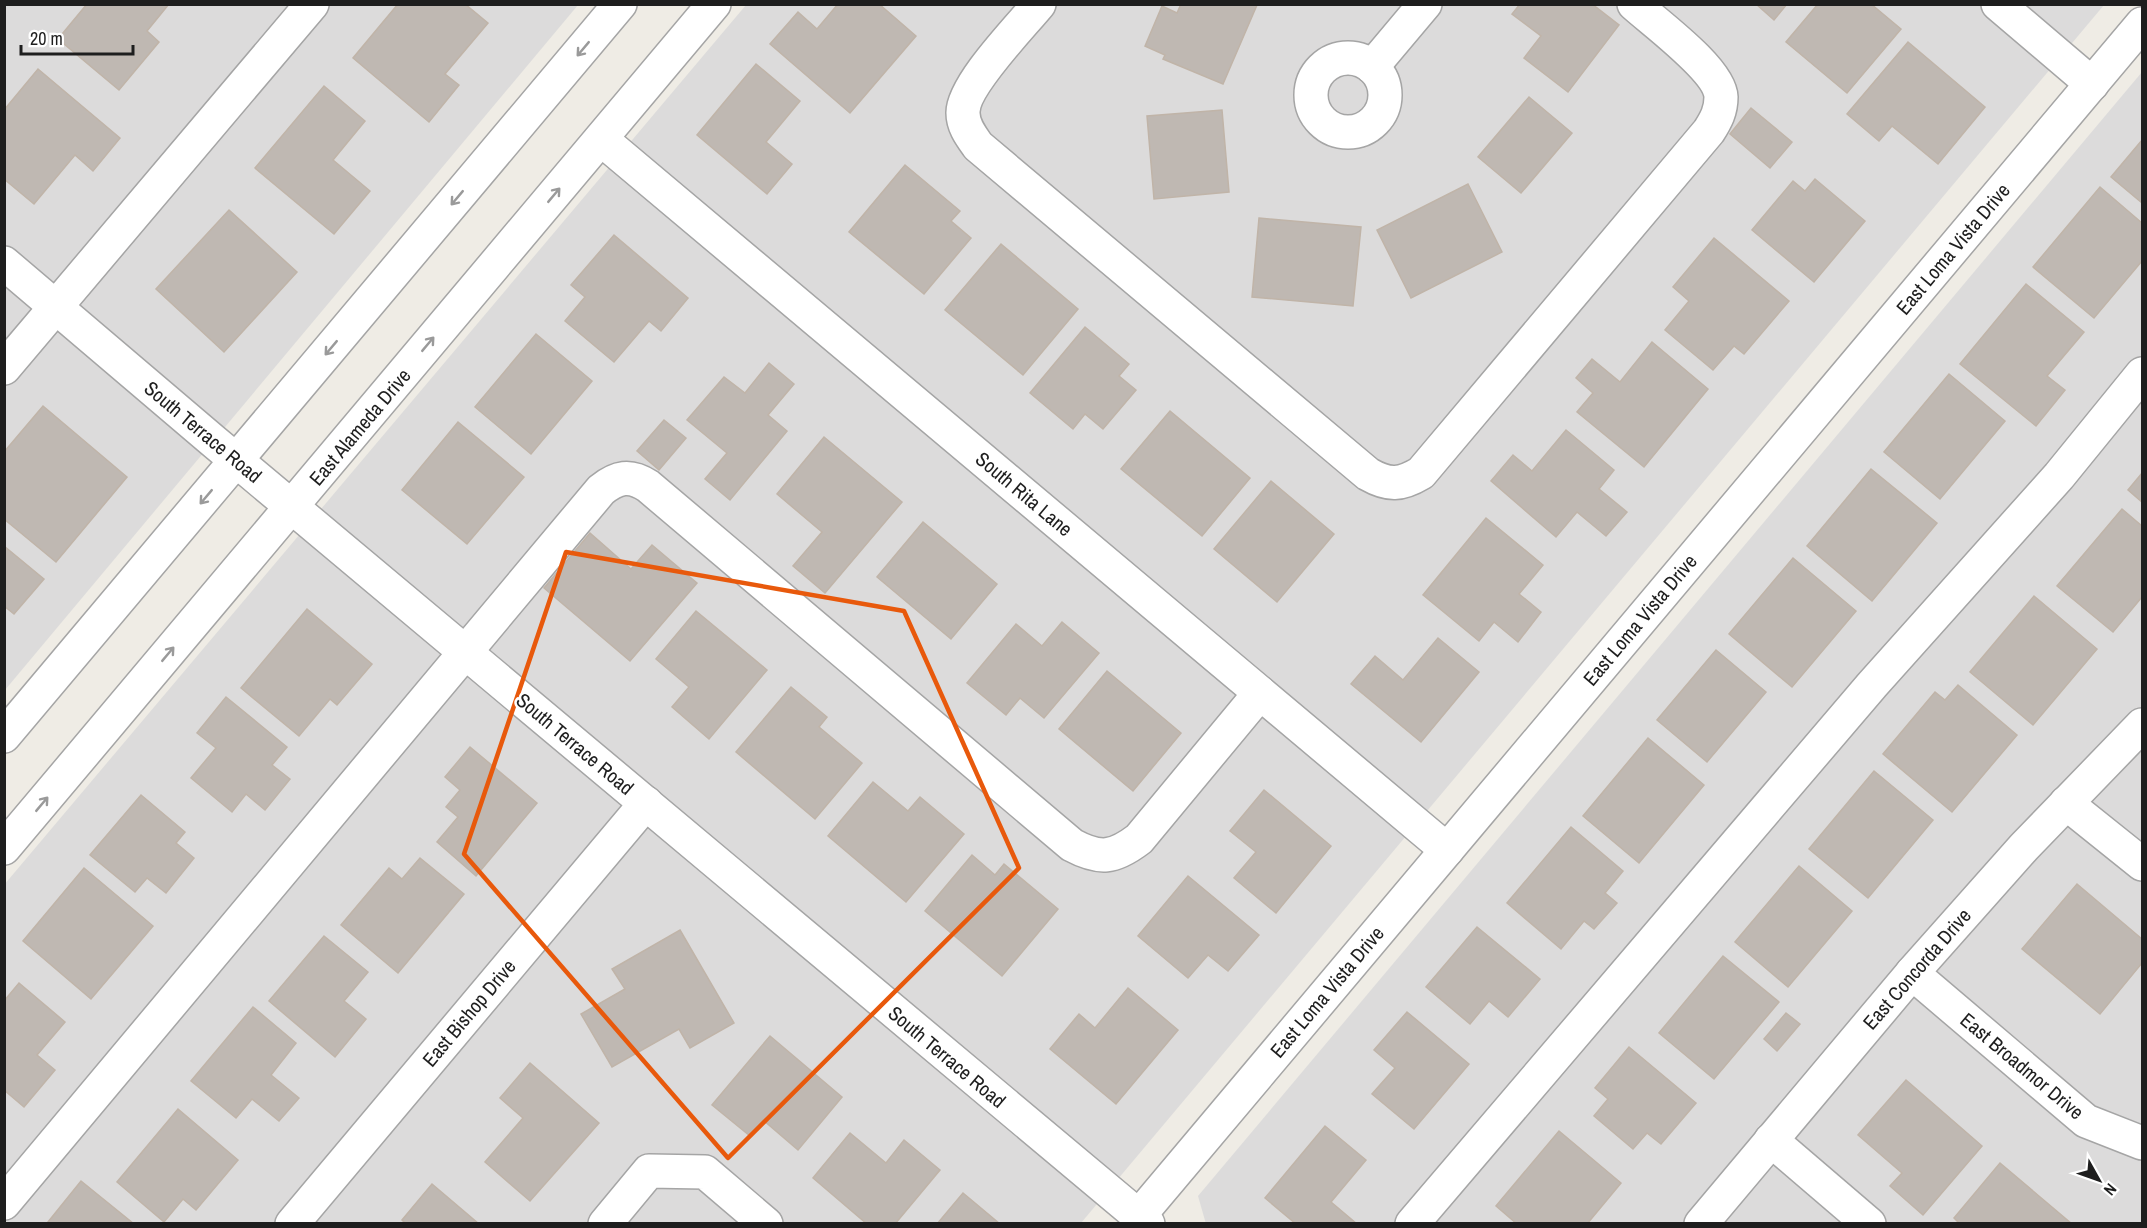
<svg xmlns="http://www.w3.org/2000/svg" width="2147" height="1228" font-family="'Archivo Narrow',sans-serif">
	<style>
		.residential { fill: #dcdbdb }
		.building { fill: #bfb8b2; stroke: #c0b4a8; stroke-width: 1.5 }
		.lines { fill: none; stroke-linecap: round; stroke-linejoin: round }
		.minor-casing { stroke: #a5a5a5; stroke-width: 36 }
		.minor { stroke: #fff; stroke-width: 33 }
		.oneway { stroke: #9a9a9a }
		.marked { fill: none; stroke: #e8590c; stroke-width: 4.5; stroke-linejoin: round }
		.labels { text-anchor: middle; stroke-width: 5; stroke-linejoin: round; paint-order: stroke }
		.street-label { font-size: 20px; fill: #1e1e1e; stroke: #fff }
	</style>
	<rect width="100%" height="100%" fill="#efece5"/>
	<g class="residential">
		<polygon points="5,5 578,5 5,690"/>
		<polygon points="746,5 2104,5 1081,1223 5,1223 4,885"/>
		<polygon points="2142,72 2142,1223 1206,1224 1198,1196"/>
	</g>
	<g class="building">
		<polygon points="87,4 169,4 147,31 159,42 119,90 58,39"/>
		<polygon points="398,4 465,4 488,23 445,74 459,85 429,122 353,58"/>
		<polygon points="838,4 879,4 916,36 850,113 770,44 798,12 817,29"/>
		<polygon points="1181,4 1257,5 1223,84 1163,59 1165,55 1145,46 1162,6 1177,13"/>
		<polygon points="1520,4 1592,4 1619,25 1568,92 1524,58 1541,36 1512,14"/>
		<polygon points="1756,4 1787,4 1774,20"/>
		<polygon points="1818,4 1871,4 1901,29 1847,93 1786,42"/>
		<polygon points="1908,42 1985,107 1938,164 1892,126 1879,141 1847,114"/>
		<polygon points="756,64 800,101 766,142 792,164 767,194 697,135"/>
		<polygon points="38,69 120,138 93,171 75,155 34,204 4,179 4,110"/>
		<polygon points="324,86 365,121 333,160 370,191 334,234 255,168"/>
		<polygon points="1529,97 1572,133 1521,193 1478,157"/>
		<polygon points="1751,108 1792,142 1770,168 1730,134"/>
		<polygon points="1222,110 1229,192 1154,199 1147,116"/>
		<polygon points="2142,140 2142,203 2111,177"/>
		<polygon points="905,165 960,211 951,221 971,238 924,294 849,232"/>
		<polygon points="1815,179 1865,221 1814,282 1752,230 1793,181 1805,191"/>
		<polygon points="1468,184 1502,252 1411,298 1377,230"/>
		<polygon points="2100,187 2142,223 2142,261 2094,318 2033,267"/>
		<polygon points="229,210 297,272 224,352 156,289"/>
		<polygon points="1259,218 1361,227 1353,306 1252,297"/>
		<polygon points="614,235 688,298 661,331 649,321 614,362 565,321 585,297 571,285"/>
		<polygon points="1714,238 1789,301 1744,354 1734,346 1713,370 1665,330 1689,301 1673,287"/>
		<polygon points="1001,244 1078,309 1023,375 945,310"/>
		<polygon points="2026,284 2084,332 2047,376 2065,390 2036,426 1960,364"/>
		<polygon points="1085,327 1129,364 1119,376 1136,390 1103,429 1085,414 1073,429 1030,393"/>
		<polygon points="536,334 592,381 531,454 475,407"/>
		<polygon points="1652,342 1708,389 1644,467 1577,412 1593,393 1576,378 1592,359 1620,382"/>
		<polygon points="769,363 794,384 768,415 787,431 730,500 705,479 727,453 687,420 724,377 745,393"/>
		<polygon points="1949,374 2005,421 1940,499 1884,452"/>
		<polygon points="43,406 127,477 56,562 4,519 4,452"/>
		<polygon points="1170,411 1250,478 1202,536 1121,469"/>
		<polygon points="664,420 686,438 659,470 637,451"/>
		<polygon points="458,422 524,477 467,544 402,490"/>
		<polygon points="1566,430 1614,470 1599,489 1627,512 1606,536 1577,512 1556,537 1491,481 1513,455 1532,471"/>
		<polygon points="824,437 902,502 825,593 793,566 822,532 777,494"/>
		<polygon points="1871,469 1937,523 1872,601 1807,546"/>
		<polygon points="2142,473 2142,502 2128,490"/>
		<polygon points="1271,481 1334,534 1277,602 1214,549"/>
		<polygon points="2122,509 2142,526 2142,597 2113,632 2057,586"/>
		<polygon points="1486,518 1543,565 1519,594 1541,612 1518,642 1494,622 1479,641 1423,595"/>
		<polygon points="923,522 997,584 951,639 877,577"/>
		<polygon points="590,533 631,569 652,545 697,583 630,661 544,588"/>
		<polygon points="4,546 44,579 14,614 4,606"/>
		<polygon points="1793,558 1856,611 1792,687 1729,634"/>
		<polygon points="2034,596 2097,649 2033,725 1970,672"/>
		<polygon points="307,609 372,664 337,705 330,699 299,736 241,688"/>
		<polygon points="696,611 767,670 709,739 672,707 689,687 656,659"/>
		<polygon points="1062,622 1099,653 1044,718 1020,698 1006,715 967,683 1016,624 1042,646"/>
		<polygon points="1438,638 1479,672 1421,742 1351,684 1375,656 1403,680"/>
		<polygon points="1716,650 1766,692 1707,762 1657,720"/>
		<polygon points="1107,671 1181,733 1133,791 1059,729"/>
		<polygon points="1958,685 2017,735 1952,812 1883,754 1935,692 1945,700"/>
		<polygon points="791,687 827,717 819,727 862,763 815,819 736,752"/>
		<polygon points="226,697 287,747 272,765 290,779 265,810 246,794 232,812 191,778 216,748 197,733"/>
		<polygon points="1648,738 1704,785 1639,863 1583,816"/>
		<polygon points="470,747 537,803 476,876 437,842 458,817 446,807 460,790 445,777"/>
		<polygon points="1874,771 1933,820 1868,898 1809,849"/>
		<polygon points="873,782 908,811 920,797 964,834 906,902 828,836"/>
		<polygon points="1264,790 1331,846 1276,913 1234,878 1256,852 1230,831"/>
		<polygon points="141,795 185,832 176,843 194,858 166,893 147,878 135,892 90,855"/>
		<polygon points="1571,827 1623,871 1605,893 1617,903 1594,929 1584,921 1561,949 1507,903"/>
		<polygon points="972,855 995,875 1004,864 1058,909 1002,976 925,911"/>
		<polygon points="420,858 464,894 398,973 341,925 389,868 402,879"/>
		<polygon points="1799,866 1852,911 1788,987 1735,942"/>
		<polygon points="84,868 153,926 91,999 23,941"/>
		<polygon points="1188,876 1259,935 1228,971 1208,955 1188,978 1138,936"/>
		<polygon points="2077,884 2142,939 2142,963 2100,1014 2022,949"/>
		<polygon points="1477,927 1540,979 1508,1017 1489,1001 1470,1024 1426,987"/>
		<polygon points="680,930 734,1023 690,1048 679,1029 612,1067 581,1014 625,989 612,969"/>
		<polygon points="324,936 368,972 344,1001 366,1019 335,1057 269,1001"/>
		<polygon points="1723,956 1779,1002 1714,1079 1659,1033"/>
		<polygon points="19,983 65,1022 37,1055 55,1070 24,1107 4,1090 4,1001"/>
		<polygon points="1128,988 1178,1030 1116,1104 1050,1049 1079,1014 1095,1028"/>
		<polygon points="253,1007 296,1043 271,1075 299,1098 279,1121 252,1099 236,1118 191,1081"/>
		<polygon points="1407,1012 1469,1064 1414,1129 1372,1094 1395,1068 1374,1050"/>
		<polygon points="1786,1013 1800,1024 1777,1051 1764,1039"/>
		<polygon points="770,1036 842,1097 798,1150 763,1120 750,1136 712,1105"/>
		<polygon points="1629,1047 1696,1103 1661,1144 1647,1133 1633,1149 1594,1116 1608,1099 1595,1088"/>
		<polygon points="530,1063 599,1123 530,1201 485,1162 523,1118 500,1098"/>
		<polygon points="1906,1080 1982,1146 1923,1215 1890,1186 1902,1173 1858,1135"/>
		<polygon points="178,1109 238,1160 196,1210 183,1199 164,1222 117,1182"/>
		<polygon points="1325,1126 1366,1160 1331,1202 1357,1224 1296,1224 1265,1198"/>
		<polygon points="1559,1131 1621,1183 1587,1224 1517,1224 1496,1206"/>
		<polygon points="850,1133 886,1163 904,1140 940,1170 895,1224 867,1224 813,1178"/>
		<polygon points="2000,1163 2072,1224 1960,1224 1954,1218"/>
		<polygon points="81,1181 134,1224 50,1224 48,1222"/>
		<polygon points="432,1184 479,1224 406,1224 402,1220"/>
		<polygon points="963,1193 1000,1224 937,1224"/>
	</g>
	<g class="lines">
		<g class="minor-casing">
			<g id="minor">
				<path d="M1039 4C1021 26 962 86 963 113 963 126 971 136 978 146L1368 474C1389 486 1401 485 1421 473L1709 131C1716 120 1721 111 1721 97 1720 70 1655 23 1634 4"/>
				<polyline points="1998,4 2092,84"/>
				<circle cx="1348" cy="95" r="37"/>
				<polyline points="1372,67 1425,4"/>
				<polyline points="601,139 1447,850"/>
				<polyline points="4,263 212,440 1148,1224"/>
				<polyline points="4,368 312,4"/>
				<polyline points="4,736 620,4"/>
				<polyline points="2066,803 2142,864"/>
				<polyline points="4,848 714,4"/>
				<polyline points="1912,973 2086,1121 2142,1143"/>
				<polyline points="1771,1140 1869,1224"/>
				<path d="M4 1203 601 490C617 477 630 474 648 486L1072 845C1100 860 1114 858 1139 839L1260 693"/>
				<polyline points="1138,1217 2142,24"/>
				<polyline points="292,1224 646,803"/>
				<polyline points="605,1224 649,1171 705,1172 766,1224"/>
				<polyline points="1412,1224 1872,685 2059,476 2142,374"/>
				<polyline points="1701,1224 1912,973 2024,847 2142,725"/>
			</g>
		</g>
		<use href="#minor" class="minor"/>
	</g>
	<defs><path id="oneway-shaft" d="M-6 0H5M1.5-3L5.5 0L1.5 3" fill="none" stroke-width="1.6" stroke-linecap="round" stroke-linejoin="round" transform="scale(1.5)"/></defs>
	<g class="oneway">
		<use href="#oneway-shaft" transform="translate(583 49) rotate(130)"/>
		<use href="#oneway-shaft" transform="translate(554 195) rotate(-50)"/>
		<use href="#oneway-shaft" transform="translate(457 198) rotate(130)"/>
		<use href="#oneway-shaft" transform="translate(428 344) rotate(-50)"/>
		<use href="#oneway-shaft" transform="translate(331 348) rotate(130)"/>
		<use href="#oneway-shaft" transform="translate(206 497) rotate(130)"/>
		<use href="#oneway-shaft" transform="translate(168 654) rotate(-50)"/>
		<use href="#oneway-shaft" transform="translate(42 804) rotate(-50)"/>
	</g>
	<path class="marked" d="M566 552 904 611 1019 868 728 1158 464 854Z"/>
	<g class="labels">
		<g class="street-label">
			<text transform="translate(1953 249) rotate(-50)" y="7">East Loma Vista Drive</text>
			<text transform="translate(360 427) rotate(-50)" y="7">East Alameda Drive</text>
			<text transform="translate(203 432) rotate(40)" y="7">South Terrace Road</text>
			<text transform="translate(1024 494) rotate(40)" y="7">South Rita Lane</text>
			<text transform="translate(1640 620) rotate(-50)" y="7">East Loma Vista Drive</text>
			<text transform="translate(575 744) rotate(40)" y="7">South Terrace Road</text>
			<text transform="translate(1917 969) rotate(-49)" y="7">East Concorda Drive</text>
			<text transform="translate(1327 992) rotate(-50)" y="7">East Loma Vista Drive</text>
			<text transform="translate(469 1013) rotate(-50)" y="7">East Bishop Drive</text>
			<text transform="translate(947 1057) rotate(40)" y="7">South Terrace Road</text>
			<text transform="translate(2022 1066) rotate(40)" y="7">East Broadmor Drive</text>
		</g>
	</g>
	<rect width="2147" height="1228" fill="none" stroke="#1e1e1e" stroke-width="12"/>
	<g transform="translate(2099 1180) rotate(130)" stroke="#ffffff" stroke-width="4.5" paint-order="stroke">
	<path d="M0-4.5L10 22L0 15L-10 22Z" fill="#1e1e1e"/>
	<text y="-9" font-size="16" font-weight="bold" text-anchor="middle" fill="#1e1e1e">N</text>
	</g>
	<path d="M21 45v9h112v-9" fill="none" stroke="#1e1e1e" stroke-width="3"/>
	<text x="30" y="45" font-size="18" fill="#1e1e1e" stroke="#ffffff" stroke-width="4.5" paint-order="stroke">20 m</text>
</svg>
